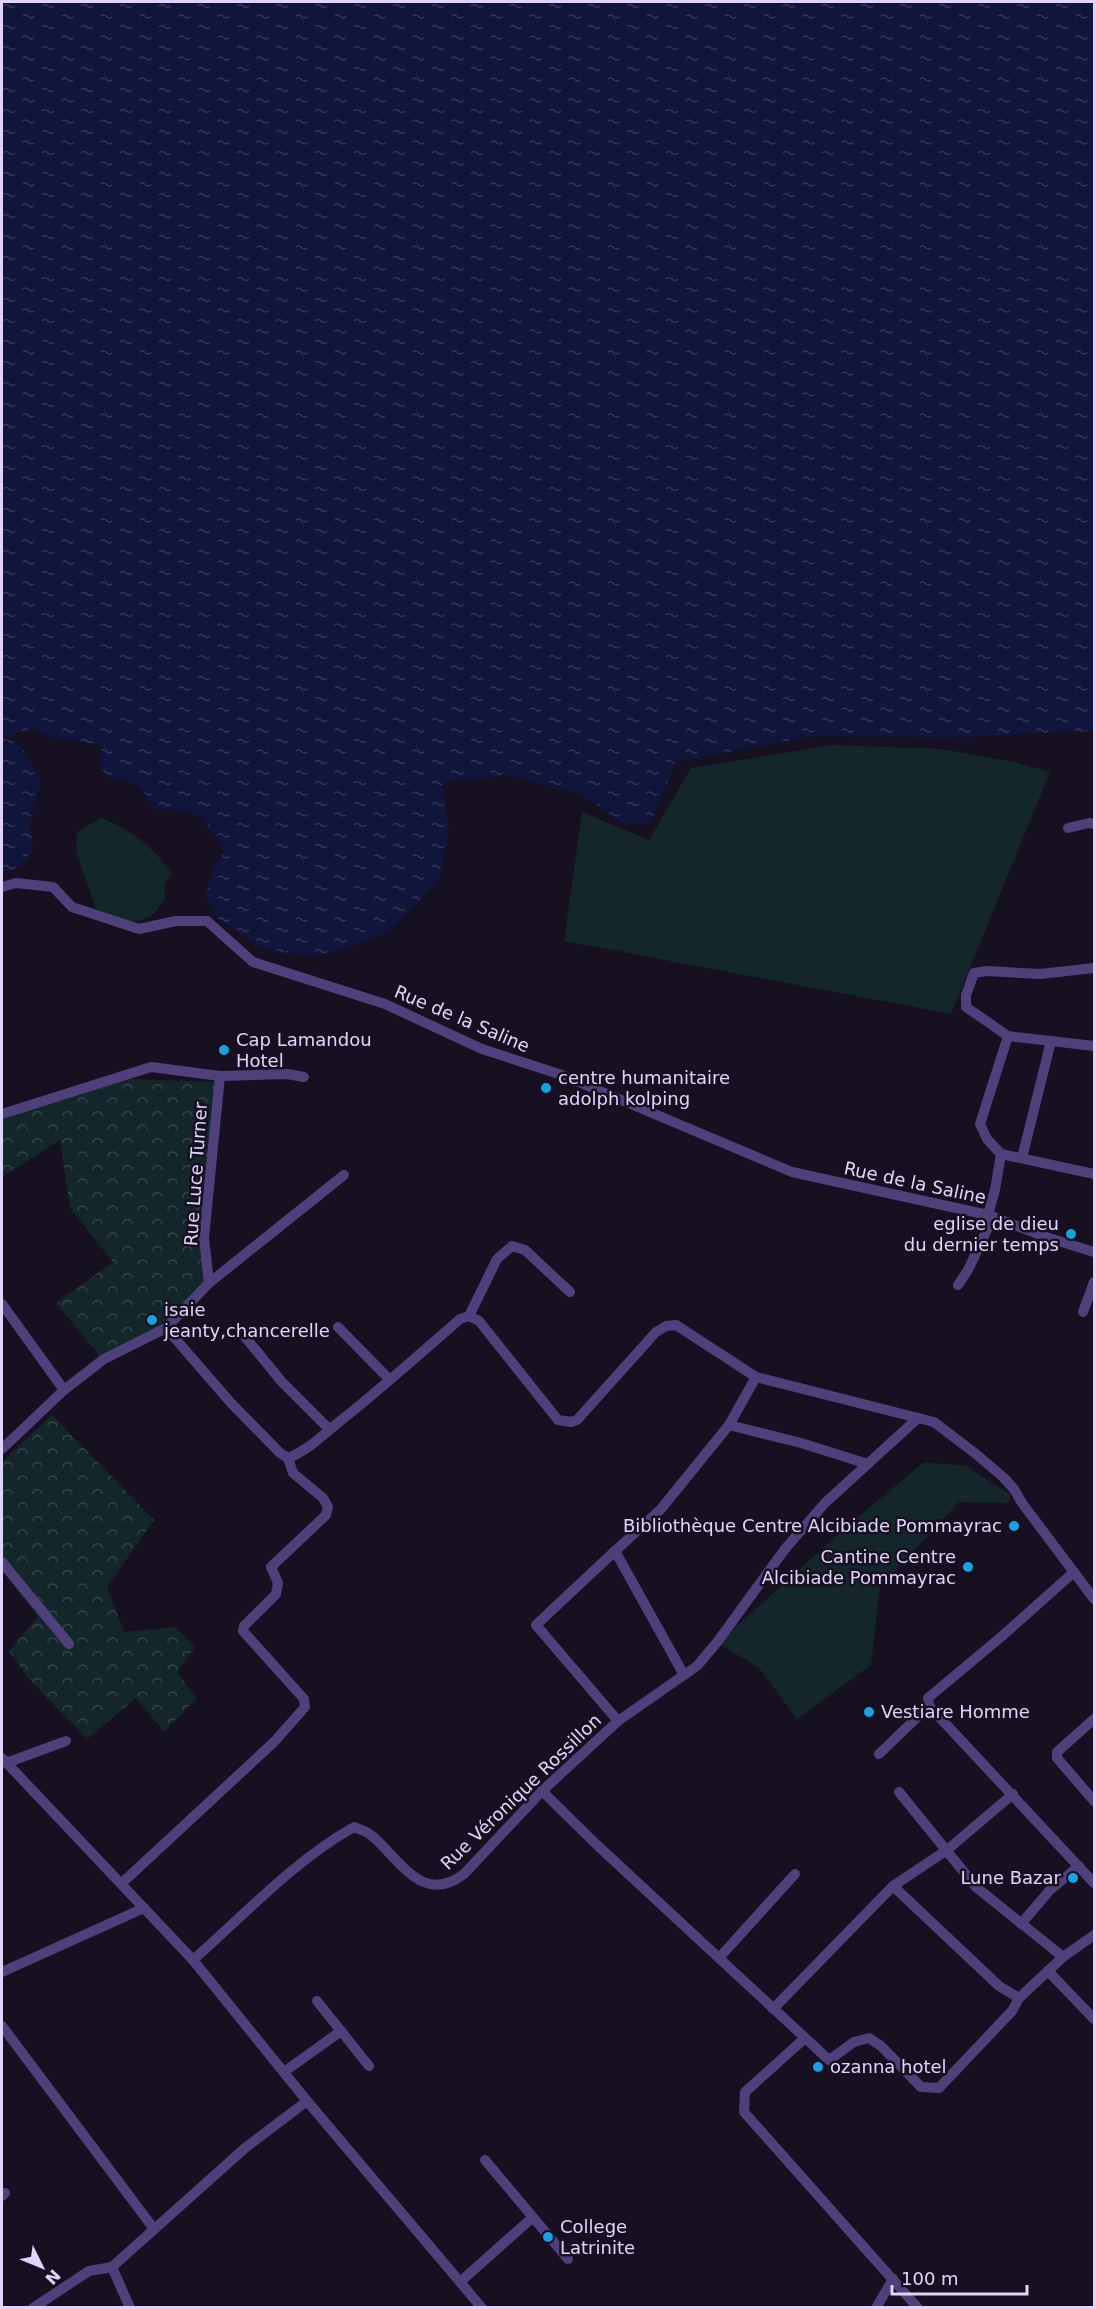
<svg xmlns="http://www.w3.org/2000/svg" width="1096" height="2309" font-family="'DejaVu Sans',sans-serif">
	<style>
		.grass { fill: #13262a }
		.forest { fill: url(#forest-crowns) }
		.water { fill: url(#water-ripples) }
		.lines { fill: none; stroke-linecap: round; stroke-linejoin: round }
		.minor { stroke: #4f407b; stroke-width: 10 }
		.poi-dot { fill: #18a2e3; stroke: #161021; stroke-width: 2 }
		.labels { text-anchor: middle; stroke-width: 5; stroke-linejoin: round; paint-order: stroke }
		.street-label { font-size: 18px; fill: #e1d4fa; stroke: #161021 }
		.poi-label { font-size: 18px; fill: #e1d4fa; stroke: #161021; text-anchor: start }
	</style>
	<defs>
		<pattern id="forest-crowns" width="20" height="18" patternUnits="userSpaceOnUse" patternTransform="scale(1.5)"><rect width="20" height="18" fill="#13262a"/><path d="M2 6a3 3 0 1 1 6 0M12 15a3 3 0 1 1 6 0" fill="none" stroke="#35454a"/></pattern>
		<pattern id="water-ripples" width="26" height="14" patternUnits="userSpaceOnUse" patternTransform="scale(1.5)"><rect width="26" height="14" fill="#0f153b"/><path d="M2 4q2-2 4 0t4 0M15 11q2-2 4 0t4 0" fill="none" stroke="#323658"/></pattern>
	</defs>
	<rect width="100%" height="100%" fill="#161021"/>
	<g class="grass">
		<polygon points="833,745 943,749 1014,762 1050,772 951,1014 564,941 582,812 649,840 691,768"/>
		<path d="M101 818C134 831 151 846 172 873L164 884 165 898 151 917 129 923 96 909 76 851 77 832Z"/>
		<polygon points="924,1462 967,1466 1011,1495 1008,1503 959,1502 880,1587 871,1665 797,1719 759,1668 718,1643 845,1528"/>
	</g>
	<g class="forest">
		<polygon points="130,1079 215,1082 205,1283 157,1330 99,1355 56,1303 113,1262 70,1208 60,1140 2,1177 2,1118"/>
		<polygon points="52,1415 154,1520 107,1587 124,1632 175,1627 195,1647 177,1672 197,1698 164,1732 136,1698 87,1739 28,1678 9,1651 38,1617 2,1571 2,1462"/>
	</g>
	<path class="water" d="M2 2H1094V731L942 738 815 736 676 762 650 824 622 823 581 794 508 775 442 783 449 830 438 881 390 931 346 949 317 956 264 950 217 918 206 896 212 871 225 850 201 817 174 809H153C150 803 146 793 141 789 124 772 112 790 98 764L102 752 100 745 49 737 33 728 2 738 15 742 22 747 41 782 29 824 34 848C25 861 20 873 2 871Z"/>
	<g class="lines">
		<g class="minor">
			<polyline points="1068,828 1089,823 1094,824"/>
			<polyline points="2,887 16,883 53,887 72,907 139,929 176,921 207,921 253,962 385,1004 482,1049 562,1075 792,1172 988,1215 1049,1238 1094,1252"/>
			<polyline points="1094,968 1040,974 987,971 974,973 966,995 966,1007 1008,1036 1094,1046"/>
			<polyline points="1008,1036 980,1124 987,1139 1001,1154 1094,1174"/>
			<polyline points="2,1114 151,1067 220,1076 287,1074 304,1077"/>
			<polyline points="1022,1158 1051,1041"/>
			<polyline points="988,1215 995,1190 1001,1154"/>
			<polyline points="209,1283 344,1175"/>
			<polyline points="958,1285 968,1270 993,1217"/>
			<polyline points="2,1304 64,1390"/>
			<polyline points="1083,1312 1094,1282"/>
			<polyline points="469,1316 497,1259 512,1246 525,1250 570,1292"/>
			<polyline points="338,1327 390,1380"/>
			<polyline points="166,1328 209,1283 204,1238 220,1076"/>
			<polyline points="241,1332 282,1382 329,1429"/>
			<polyline points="729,1425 756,1377"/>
			<path d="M2 1449 64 1390 104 1359 166 1328 231 1403 280 1453 288 1458C309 1450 326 1432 344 1418 384 1386 422 1352 460 1319L469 1316 479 1321 558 1420 571 1422 577 1420 656 1332 666 1326 676 1325 756 1377 934 1422 976 1454 1003 1477 1014 1489 1022 1503 1094 1599"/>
			<polyline points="615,1551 536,1625 618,1721"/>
			<polyline points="2,1562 69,1644"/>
			<polyline points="1074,1572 1001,1637 928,1698 929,1706 1094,1883"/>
			<polyline points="684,1675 615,1551 661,1509 729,1425 801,1443 868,1464"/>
			<polyline points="1094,1719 1057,1752 1057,1758 1094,1801"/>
			<polyline points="879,1754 929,1706"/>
			<polyline points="2,1758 193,1960 307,2101 482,2308"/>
			<polyline points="6,1763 66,1741"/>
			<polyline points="542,1791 597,1845 829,2060 854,2042 869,2038 881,2046 921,2087 939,2088 1012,2011 1019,1998"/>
			<polyline points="899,1792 976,1887 1063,1957"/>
			<polyline points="122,1883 274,1742 305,1707 304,1699 243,1631 244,1626 276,1594 278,1583 271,1567 326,1515 328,1507 323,1498 293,1473 288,1458"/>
			<polyline points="893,1886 999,1986 1019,1998 1063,1957 1094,1935"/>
			<polyline points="1021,1924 1050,1890 1079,1866"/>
			<polyline points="719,1958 795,1874"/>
			<path d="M193 1960C244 1915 295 1860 354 1827 359 1829 366 1831 371 1835 400 1859 422 1906 464 1874L542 1791 618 1721 697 1666 718 1641 785 1549 825 1503 918 1418"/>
			<polyline points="1048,1971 1094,2019"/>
			<polyline points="2,1972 144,1908"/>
			<polyline points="317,2001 369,2066"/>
			<polyline points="773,2009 893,1886 947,1850 1013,1794"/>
			<polyline points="2,2026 154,2229"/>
			<polyline points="805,2038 745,2092 744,2112 918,2308"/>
			<polyline points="284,2072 341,2031"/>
			<polyline points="485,2160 568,2259"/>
			<polyline points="2,2196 5,2193"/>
			<polyline points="112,2267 245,2148 307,2101"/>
			<polyline points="460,2282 532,2218"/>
			<polyline points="33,2308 89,2271 112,2267 130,2308"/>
			<polyline points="876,2308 893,2279"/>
		</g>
	</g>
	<g class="poi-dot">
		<circle cx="224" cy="1050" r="6"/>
		<circle cx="546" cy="1088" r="6"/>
		<circle cx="1071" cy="1234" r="6"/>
		<circle cx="152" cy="1320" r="6"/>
		<circle cx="1014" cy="1526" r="6"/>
		<circle cx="968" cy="1567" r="6"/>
		<circle cx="869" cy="1712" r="6"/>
		<circle cx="1073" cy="1878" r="6"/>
		<circle cx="818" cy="2067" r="6"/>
		<circle cx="548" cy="2237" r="6"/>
	</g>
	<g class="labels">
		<g class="street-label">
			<text transform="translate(462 1019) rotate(23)" y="6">Rue de la Saline</text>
			<text transform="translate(196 1174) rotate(-86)" y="6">Rue Luce Turner</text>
			<text transform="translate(915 1183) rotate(12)" y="6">Rue de la Saline</text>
			<text transform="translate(521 1792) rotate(-44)" y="6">Rue Véronique Rossillon</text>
		</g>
		<g class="poi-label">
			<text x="236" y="1046">Cap Lamandou<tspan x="236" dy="21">Hotel</tspan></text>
			<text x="558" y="1084">centre humanitaire<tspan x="558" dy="21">adolph kolping</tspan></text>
			<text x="1059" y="1230" text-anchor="end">eglise de dieu<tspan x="1059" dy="21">du dernier temps</tspan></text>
			<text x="164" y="1316">isaie<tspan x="164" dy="21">jeanty,chancerelle</tspan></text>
			<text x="1002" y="1532" text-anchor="end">Bibliothèque Centre Alcibiade Pommayrac</text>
			<text x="956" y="1563" text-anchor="end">Cantine Centre<tspan x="956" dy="21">Alcibiade Pommayrac</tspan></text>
			<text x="881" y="1718">Vestiare Homme</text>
			<text x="1061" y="1884" text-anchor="end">Lune Bazar</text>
			<text x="830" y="2073">ozanna hotel</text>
			<text x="560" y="2233">College<tspan x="560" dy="21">Latrinite</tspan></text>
		</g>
	</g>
	<rect width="1096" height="2309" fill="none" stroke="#e1d4fa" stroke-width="6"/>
	<g transform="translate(42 2267) rotate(133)" stroke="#161021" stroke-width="4.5" paint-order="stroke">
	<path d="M0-4.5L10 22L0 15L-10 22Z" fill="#e1d4fa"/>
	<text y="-9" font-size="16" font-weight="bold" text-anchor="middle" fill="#e1d4fa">N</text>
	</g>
	<path d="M892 2285v9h135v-9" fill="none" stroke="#e1d4fa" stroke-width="3"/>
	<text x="901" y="2285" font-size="18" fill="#e1d4fa" stroke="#161021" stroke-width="4.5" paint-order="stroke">100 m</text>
</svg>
